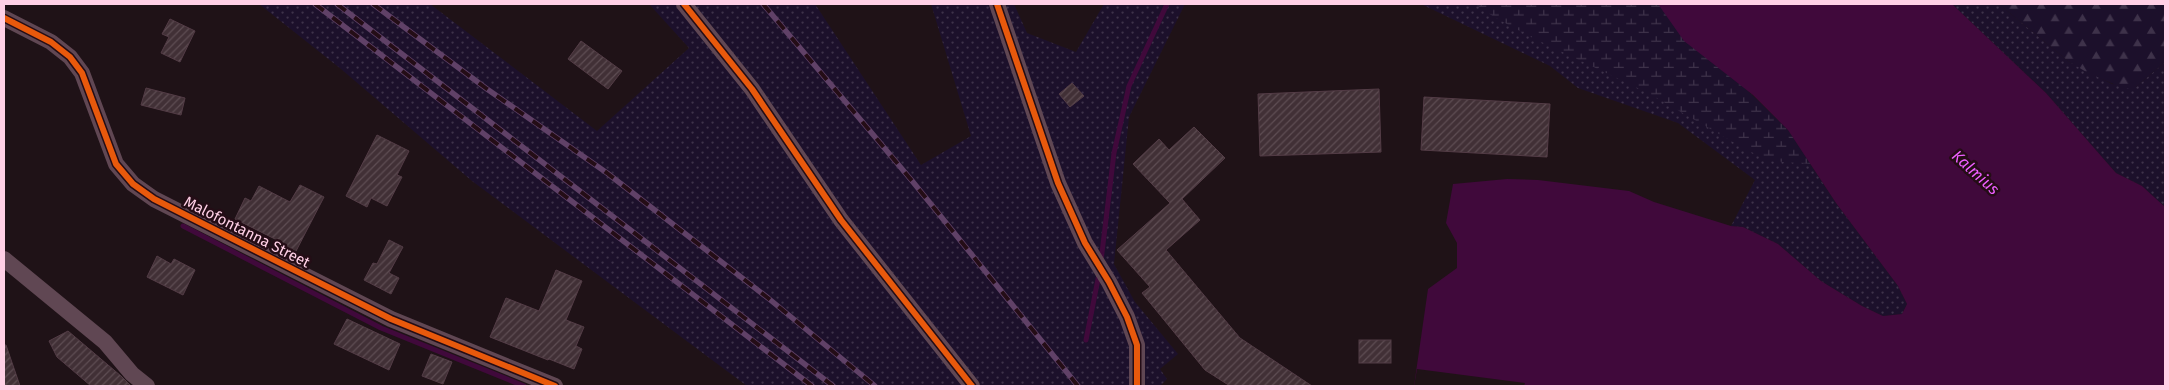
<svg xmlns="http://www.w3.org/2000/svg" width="2169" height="390" font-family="'Fira Sans',sans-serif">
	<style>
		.green { fill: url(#green-dots) }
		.forest { fill: url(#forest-firs) }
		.wetland { fill: url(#wetland-marsh) }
		.water { fill: #40093b }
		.pier { fill: #1f1217 }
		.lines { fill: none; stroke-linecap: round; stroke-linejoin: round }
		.stream { stroke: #40093b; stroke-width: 5 }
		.building { fill: url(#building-hatch); stroke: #533c46 }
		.street { stroke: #604753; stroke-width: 16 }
		.rail-casing { stroke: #604167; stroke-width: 5.5 }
		.rail { stroke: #240d16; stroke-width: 4; stroke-dasharray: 11; stroke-linecap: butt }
		.cycleway-casing { stroke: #240d16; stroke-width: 9 }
		.cycleway { stroke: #e8590c; stroke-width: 6 }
		.labels { text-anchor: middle; stroke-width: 5; stroke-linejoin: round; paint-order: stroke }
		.street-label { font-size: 15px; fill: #ffd0e6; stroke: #240d16 }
		.water-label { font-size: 16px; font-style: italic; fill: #ee5eff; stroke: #240d16 }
	</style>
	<defs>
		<pattern id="green-dots" width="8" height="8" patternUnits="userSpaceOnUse" patternTransform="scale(1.25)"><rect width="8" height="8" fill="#1c102b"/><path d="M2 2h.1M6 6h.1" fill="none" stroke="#3e324a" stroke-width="1.8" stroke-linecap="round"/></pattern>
		<pattern id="forest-firs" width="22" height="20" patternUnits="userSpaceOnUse" patternTransform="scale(1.25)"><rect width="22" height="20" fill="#1c102b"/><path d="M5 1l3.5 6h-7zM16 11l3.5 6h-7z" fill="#3e324a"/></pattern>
		<pattern id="wetland-marsh" width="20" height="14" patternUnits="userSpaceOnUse" patternTransform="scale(1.25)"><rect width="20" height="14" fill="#1c102b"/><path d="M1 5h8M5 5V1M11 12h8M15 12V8" fill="none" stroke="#3e324a"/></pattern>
		<pattern id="building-hatch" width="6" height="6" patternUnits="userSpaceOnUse" patternTransform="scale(1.25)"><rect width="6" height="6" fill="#413036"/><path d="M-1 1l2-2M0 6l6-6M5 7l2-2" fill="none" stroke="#5e4d53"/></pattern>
	</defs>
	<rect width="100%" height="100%" fill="#1f1217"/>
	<g class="green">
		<polygon points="259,4 430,4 597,131 689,48 649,4 815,4 921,165 971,136 931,4 1014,4 1027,33 1076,52 1104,4 1185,4 1129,117 1114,264 1135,302 1178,354 1160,369 1167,379 1160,386 747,386 472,181 341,69"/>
		<polygon points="1421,4 1658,4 1788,130 1836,203 1898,286 1907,304 1902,314 1883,316 1862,306 1821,281 1778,244 1743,227 1731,226 1755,180 1678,123 1578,88 1550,66"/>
		<polygon points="1952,4 1999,4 2068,61 2112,84 2136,87 2165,62 2165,207 2142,186 2116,173 2046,93"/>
	</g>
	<polygon class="forest" points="1999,4 2165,4 2165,62 2136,87 2125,89 2088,73 2068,61"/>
	<polygon class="wetland" points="1475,4 1658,4 1788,130 1811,164 1770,161 1745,149 1648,93 1531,37 1494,17"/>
	<polygon class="water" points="1658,4 1952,4 2046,93 2116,173 2142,186 2165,207 2165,386 1414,386 1428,289 1457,268 1457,243 1446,223 1453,184 1507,179 1538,180 1629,191 1654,202 1731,226 1743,227 1778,244 1821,281 1862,306 1883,316 1902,314 1907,304 1898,286 1836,203 1788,130 1753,95 1684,41"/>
	<polygon class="pier" points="1417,369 1525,383 1524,386 1414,386"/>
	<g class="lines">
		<g class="stream">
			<polyline points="183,226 381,328 524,386"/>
			<polyline points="1101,261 1114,153 1129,86 1167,4"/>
			<polyline points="1086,340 1099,274"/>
		</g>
	</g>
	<g class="building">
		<polygon points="170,19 195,31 180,62 161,53 169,37 162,34"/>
		<polygon points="581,41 622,71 608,89 568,59"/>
		<polygon points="1072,83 1084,96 1070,107 1059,94"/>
		<polygon points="146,88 185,98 181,115 141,105"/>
		<polygon points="1379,89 1381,152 1260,156 1258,94"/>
		<polygon points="1424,97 1550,104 1547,157 1421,150"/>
		<polygon points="1194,127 1225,158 1182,199 1200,220 1166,250 1240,338 1312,386 1230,386 1205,370 1142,293 1150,287 1117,250 1170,203 1133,164 1159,139 1169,150"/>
		<polygon points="377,135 409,151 397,175 402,177 387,206 371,198 367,207 346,196"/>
		<polygon points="300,185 324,197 295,253 280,245 281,242 235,219 245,198 251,201 259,186 290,202"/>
		<polygon points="389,240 403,247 389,273 399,278 391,294 364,280 373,263 377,264"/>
		<polygon points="157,256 171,264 174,259 195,270 183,295 147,277"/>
		<polygon points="556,270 582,281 566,320 584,327 576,346 582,349 574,369 549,359 548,360 490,337 506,298 539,311"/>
		<polygon points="347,319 400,344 389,370 334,344"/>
		<polygon points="68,331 121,376 131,386 91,386 57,357 49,341"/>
		<rect x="1359" y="340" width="32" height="23"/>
		<polygon points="4,345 6,345 20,386 4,386"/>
		<polygon points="431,354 452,362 443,384 422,376"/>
	</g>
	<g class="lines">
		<g class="street">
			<polyline points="684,4 752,89 841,220 972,386"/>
			<polyline points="997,4 1058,183 1085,243 1109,282 1127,317 1137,345 1137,386"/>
			<polyline points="4,18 51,42 70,57 82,73 116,164 133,184 154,199 391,319 555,386"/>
			<polyline points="4,259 105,342 132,374 147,386"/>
		</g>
		<g class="rail-casing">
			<g id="rail">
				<polyline points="315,4 812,386"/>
				<polyline points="337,4 833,386"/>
				<polyline points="373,4 487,89 607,173 768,298 875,386"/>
				<polyline points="763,4 913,182 1078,386"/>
			</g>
		</g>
		<use href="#rail" class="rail"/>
		<g class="cycleway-casing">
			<g id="cycleway">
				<polyline points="684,4 752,89 841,220 972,386"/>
				<polyline points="997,4 1058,183 1085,243 1109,282 1127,317 1137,345 1137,386"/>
				<polyline points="4,18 51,42 70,57 82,73 116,164 133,184 154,199 391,319 555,386"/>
			</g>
		</g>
		<use href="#cycleway" class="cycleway"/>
	</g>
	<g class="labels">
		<g class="street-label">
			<text transform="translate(247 232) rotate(27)" y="5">Malofontanna Street</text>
		</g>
		<g class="water-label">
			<text transform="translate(1976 172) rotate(42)" y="6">Kalmius</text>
		</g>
	</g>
	<rect width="2169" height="390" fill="none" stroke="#ffd0e6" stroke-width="10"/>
</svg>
